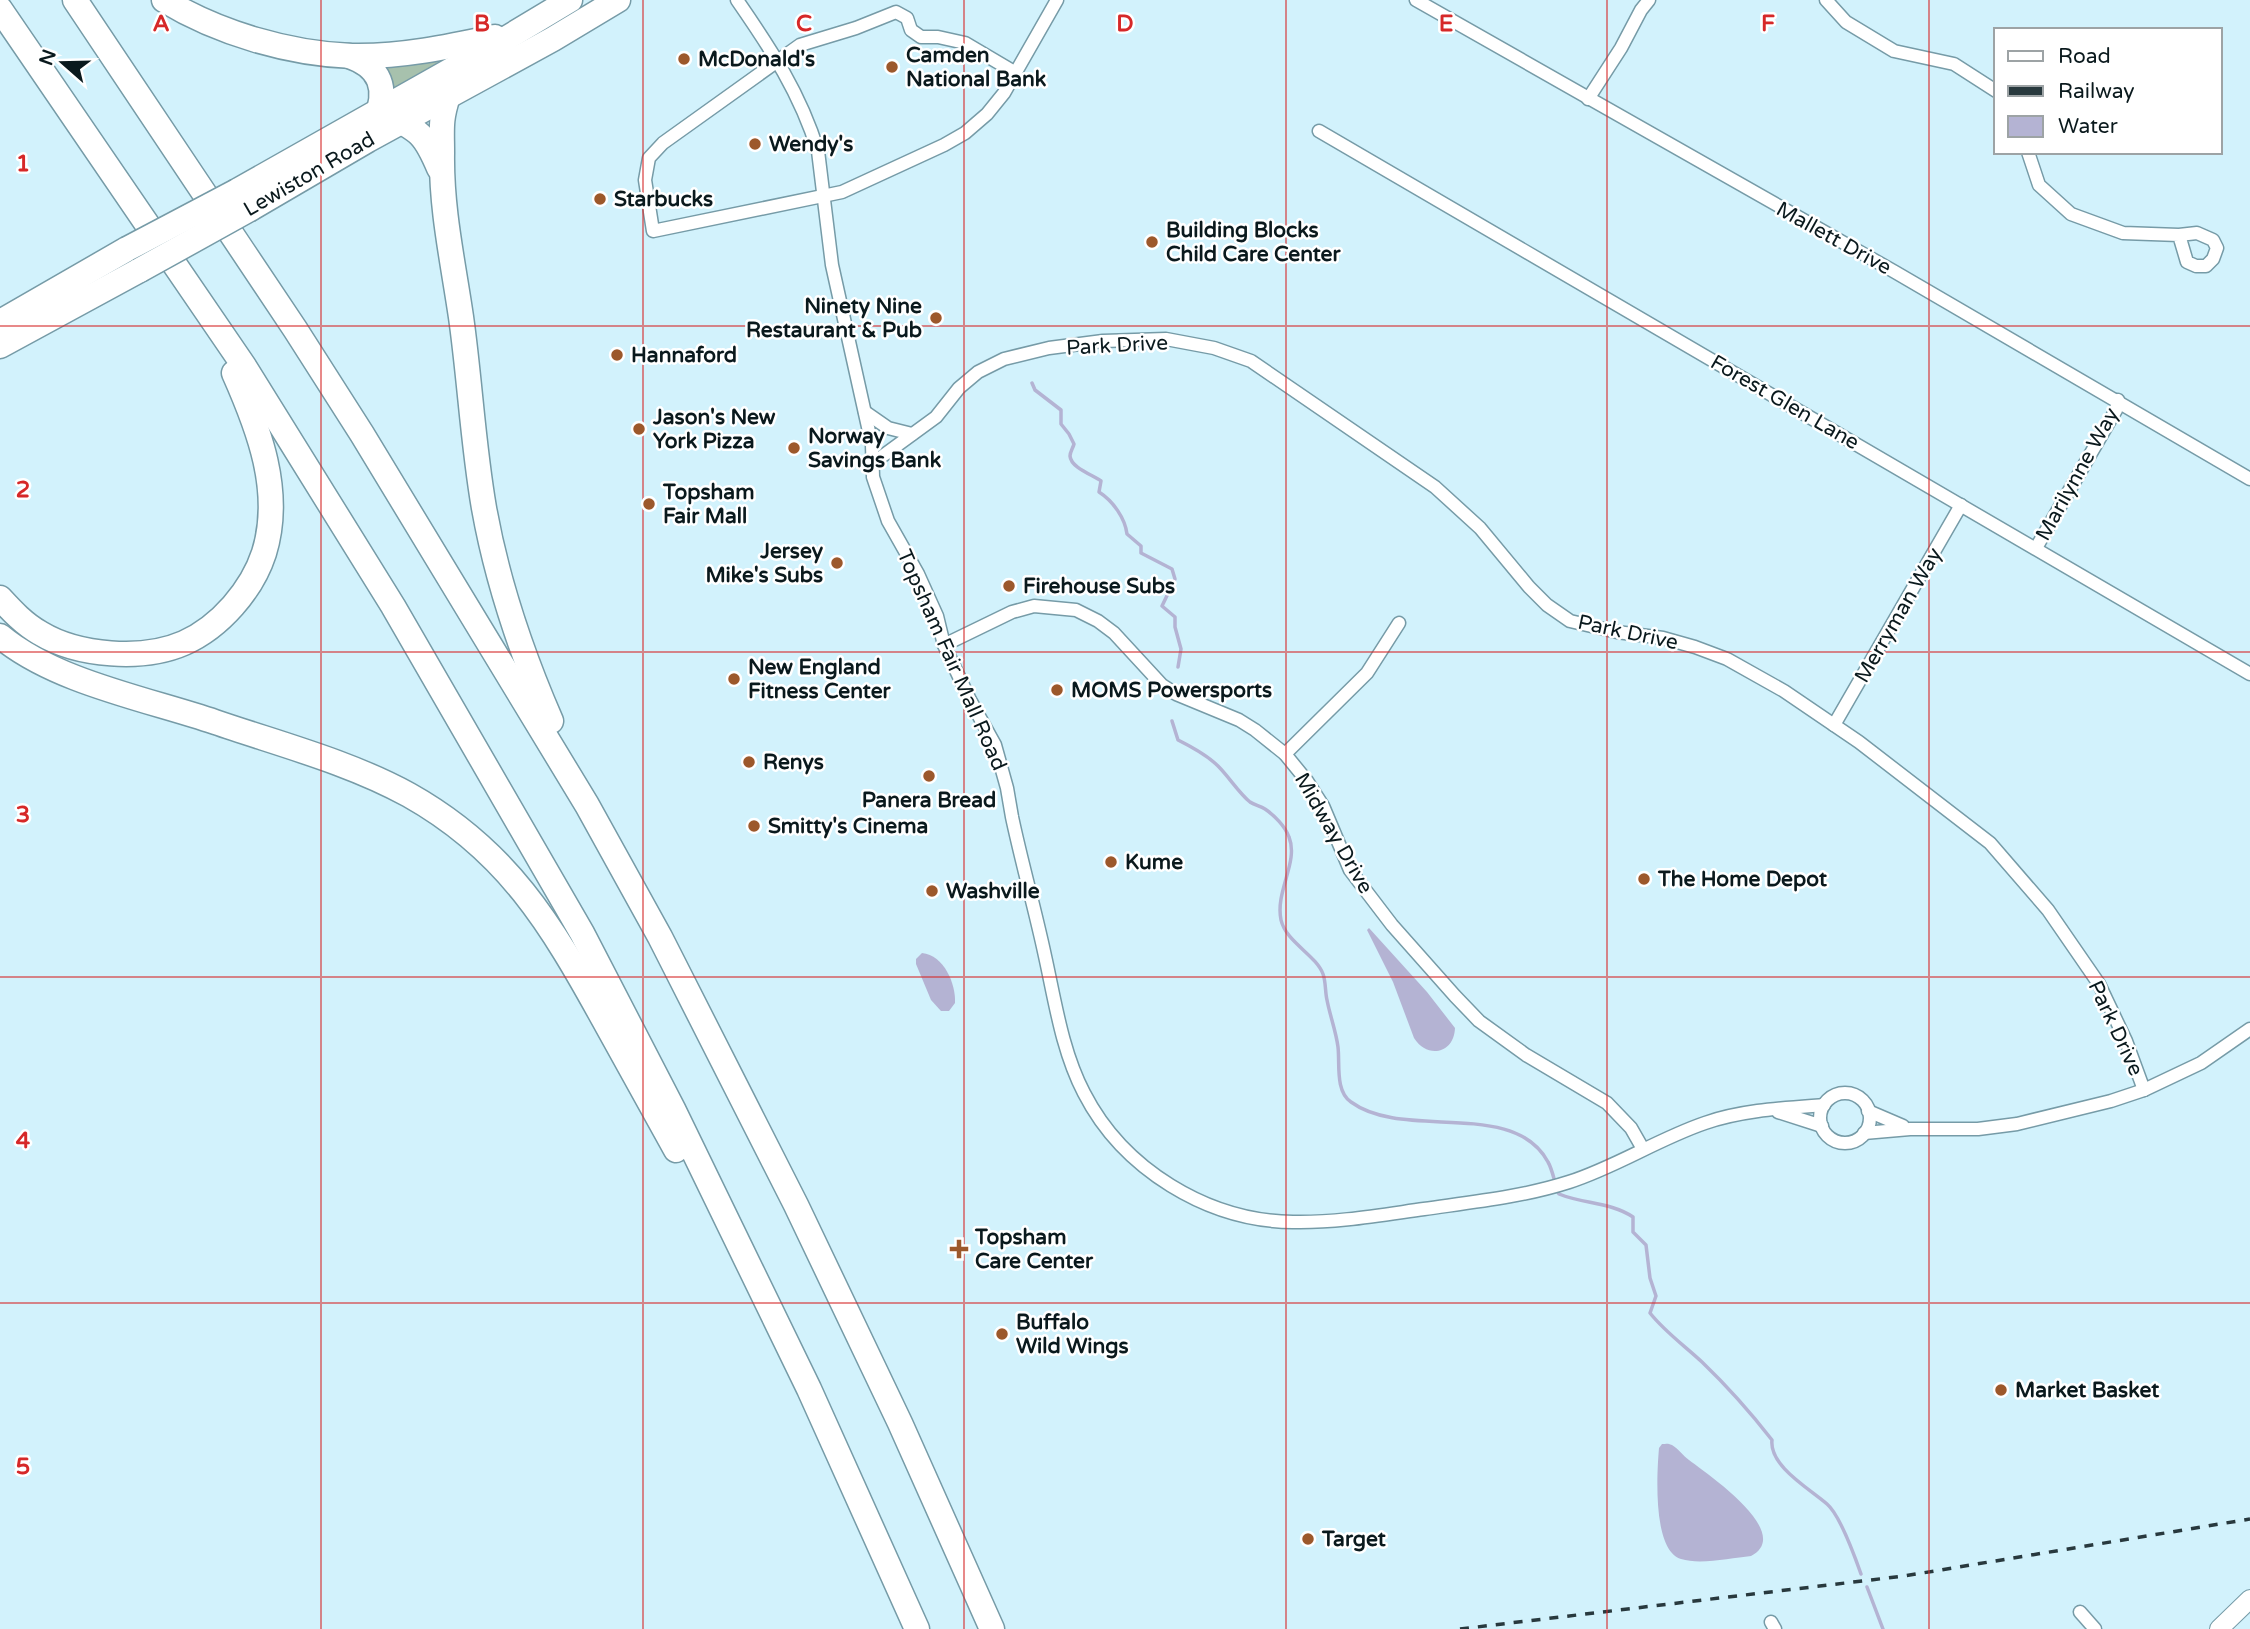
<svg xmlns="http://www.w3.org/2000/svg" width="2250" height="1629" font-family="'Varela Round',sans-serif">
	<style>
		.green { fill: #a7c1ad }
		.water { fill: #b4b3d3 }
		.lines { fill: none; stroke-linecap: round; stroke-linejoin: round }
		.stream { stroke: #b4b3d3; stroke-width: 3.5 }
		.street-casing { stroke: #769ba7; stroke-width: 15 }
		.secondary-casing { stroke: #769ba7; stroke-width: 20 }
		.highway-casing { stroke: #769ba7; stroke-width: 27 }
		.street { stroke: #fff; stroke-width: 12 }
		.secondary { stroke: #fff; stroke-width: 18 }
		.highway { stroke: #fff; stroke-width: 24 }
		.rail { stroke: #28393e; stroke-width: 3.5; stroke-dasharray: 9 9; stroke-linecap: butt }
		.highway-bridge-casing { stroke: #769ba7; stroke-width: 27; stroke-linecap: butt }
		.highway-bridge { stroke: #fff; stroke-width: 24 }
		.grid { fill: none; stroke: #d62828; stroke-width: 2; stroke-opacity: 0.55 }
		.poi-dot { fill: #9c582b; stroke: #fff; stroke-width: 2.5 }
		.labels { text-anchor: middle; stroke-width: 5; stroke-linejoin: round; paint-order: stroke }
		.poi-label { font-size: 21px; font-weight: bold; fill: #0a191d; stroke: #fff; text-anchor: start }
		.street-label { font-size: 21px; fill: #0a191d; stroke: #fff }
		.grid-label { font-size: 23px; text-anchor: middle; font-weight: bold; fill: #d62828; stroke: #fff; stroke-width: 5; stroke-linejoin: round; paint-order: stroke }
	</style>
	<rect width="100%" height="100%" fill="#d2f2fc"/>
	<polygon class="green" points="444,59 394,89 391,88 375,66"/>
	<g class="water">
		<path d="M1369 928 1427 992 1455 1028C1454 1054 1427 1059 1414 1038L1393 982 1367 930Z"/>
		<path d="M922 953C944 955 956 984 955 1003L949 1011H941L931 1000 916 964V959Z"/>
		<path d="M1662 1444C1667 1444 1667 1443 1672 1445 1679 1449 1683 1456 1689 1460 1706 1473 1795 1533 1751 1556 1731 1558 1700 1565 1681 1559 1652 1550 1657 1472 1659 1448Z"/>
	</g>
	<g class="lines">
		<g class="stream">
			<path d="M1032 383 1035 390 1061 410V424L1069 434 1074 444C1073 448 1070 452 1070 456 1071 468 1093 475 1101 481L1099 492C1113 501 1125 518 1127 534L1141 546V553L1172 569 1175 579 1162 606 1175 617V627L1181 649 1178 667"/>
			<path d="M1172 721 1178 740C1192 747 1207 755 1218 766 1229 777 1239 793 1250 802 1254 805 1260 806 1265 809 1274 815 1285 826 1289 837 1299 862 1275 891 1281 920 1286 942 1316 955 1323 974 1326 982 1325 992 1327 1000 1330 1016 1336 1031 1338 1047 1340 1064 1335 1091 1351 1102 1404 1141 1514 1098 1548 1162 1551 1167 1553 1175 1555 1182"/>
			<path d="M1557 1189 1559 1194C1583 1204 1611 1202 1633 1217V1232L1646 1245 1650 1278 1656 1296 1650 1313C1665 1332 1685 1346 1702 1362 1727 1386 1751 1413 1772 1440 1769 1466 1810 1489 1827 1504 1840 1515 1855 1557 1861 1574"/>
			<polyline points="1867,1587 1883,1629"/>
		</g>
		<g class="street-casing">
			<g id="street">
				<path d="M737 0C771 49 800 93 818 151L832 265 872 445 873 477 888 521 918 574 937 616 944 645 970 700 995 745 1007 788 1012 817C1022 864 1035 909 1045 956 1055 1001 1062 1051 1084 1093 1123 1169 1207 1221 1293 1222 1336 1223 1381 1215 1424 1209 1473 1202 1522 1197 1569 1182 1616 1167 1658 1139 1705 1123 1742 1110 1785 1108 1824 1105"/>
				<polyline points="1416,0 1895,272 2250,479"/>
				<polyline points="1826,0 1846,22 1894,51 1954,64 1996,91"/>
				<polyline points="1016,73 965,43 938,37 921,37 911,30 907,18 896,12 856,28 800,45 663,143 649,158 645,180 653,231 842,192 944,145 965,133 987,114 1004,93 1057,0"/>
				<polyline points="1588,99 1621,48 1641,10 1649,0"/>
				<polyline points="1319,131 2250,674"/>
				<polyline points="2028,152 2039,185 2071,214 2123,233 2179,235 2197,233 2213,240 2217,248 2213,259 2206,266 2196,266 2187,262 2179,235"/>
				<polyline points="865,412 888,428 912,434"/>
				<polyline points="873,463 936,417 959,388 978,372 1004,359 1049,348 1103,341 1166,339 1214,348 1251,361 1435,487 1480,528 1529,587 1547,605 1570,621 1617,632 1663,638 1695,647 1727,659 1784,691 1859,742 1990,843 2048,910 2099,984 2126,1041 2144,1090"/>
				<polyline points="2036,548 2116,410 2118,400"/>
				<polyline points="944,645 1012,612 1034,606 1076,610 1098,621 1114,633 1162,685 1176,694 1239,720 1255,730 1285,754 1307,781 1323,806 1350,870 1392,925 1455,996 1479,1021 1526,1055 1607,1103 1631,1128 1643,1149"/>
				<polyline points="1834,725 1961,505"/>
				<polyline points="1285,754 1367,673 1399,623"/>
				<circle cx="1845" cy="1118" r="25"/>
				<polyline points="1868,1111 1903,1126"/>
				<polyline points="1778,1112 1822,1126"/>
				<polyline points="1864,1133 1910,1129 1978,1129 2017,1124 2111,1101 2144,1090 2201,1063 2250,1029"/>
				<polyline points="2080,1612 2095,1629"/>
				<polyline points="1771,1622 1775,1629"/>
			</g>
		</g>
		<g class="secondary-casing">
			<polyline id="secondary" points="2219,1629 2250,1599"/>
		</g>
		<g class="highway-casing">
			<g id="highway">
				<polyline points="75,0 295,329 362,434 587,805 660,937 796,1205 900,1423 992,1629"/>
				<path d="M164 0C218 33 290 54 352 56 401 57 448 47 495 37"/>
				<polyline points="0,9 244,366 393,606 582,933 673,1109 809,1389 917,1629"/>
				<path d="M349 56C381 67 388 89 376 119"/>
				<path d="M448 96C440 121 442 128 442 153 441 209 453 262 461 317 470 381 473 445 484 508 497 581 521 652 551 721"/>
				<path d="M389 115C420 131 425 135 439 168"/>
				<polyline points="237,191 492,47 570,0"/>
				<polyline points="250,209 368,140 553,39 618,0"/>
				<polyline points="0,322 127,249"/>
				<polyline points="0,346 140,270"/>
				<path d="M0 598C12 611 24 624 40 633 78 656 143 661 184 643 220 627 252 590 264 553 283 492 259 429 234 373"/>
				<path d="M0 636C55 682 147 699 215 722 279 744 349 762 409 795 507 850 551 924 604 1020 628 1063 652 1106 676 1150"/>
			</g>
		</g>
		<use href="#street" class="street"/>
		<use href="#secondary" class="secondary"/>
		<use href="#highway" class="highway"/>
		<polyline class="rail" points="1460,1629 1904,1576 2250,1519"/>
		<g class="highway-bridge-casing">
			<g id="highway-bridge">
				<polyline points="127,249 237,191"/>
				<polyline points="140,270 250,209"/>
			</g>
		</g>
		<use href="#highway-bridge" class="highway-bridge"/>
	</g>
	<path class="grid" d="M321 0V1629M643 0V1629M964 0V1629M1286 0V1629M1607 0V1629M1929 0V1629M0 326H2250M0 652H2250M0 977H2250M0 1303H2250"/>
	<g class="poi-dot">
		<circle cx="684" cy="59" r="7"/>
		<circle cx="892" cy="67" r="7"/>
		<circle cx="755" cy="144" r="7"/>
		<circle cx="600" cy="199" r="7"/>
		<circle cx="1152" cy="242" r="7"/>
		<circle cx="936" cy="318" r="7"/>
		<circle cx="617" cy="355" r="7"/>
		<circle cx="639" cy="429" r="7"/>
		<circle cx="794" cy="448" r="7"/>
		<circle cx="649" cy="504" r="7"/>
		<circle cx="837" cy="563" r="7"/>
		<circle cx="1009" cy="586" r="7"/>
		<circle cx="734" cy="679" r="7"/>
		<circle cx="1057" cy="690" r="7"/>
		<circle cx="749" cy="762" r="7"/>
		<circle cx="929" cy="776" r="7"/>
		<circle cx="754" cy="826" r="7"/>
		<circle cx="1111" cy="862" r="7"/>
		<circle cx="1644" cy="879" r="7"/>
		<circle cx="932" cy="891" r="7"/>
		<path d="M955.5 1238.5h7v7h7v7h-7v7h-7v-7h-7v-7h7z"/>
		<circle cx="1002" cy="1334" r="7"/>
		<circle cx="2001" cy="1390" r="7"/>
		<circle cx="1308" cy="1539" r="7"/>
	</g>
	<g class="labels">
		<g class="poi-label">
			<text x="906" y="62">Camden<tspan x="906" dy="24">National Bank</tspan></text>
			<text x="698" y="66">McDonald's</text>
			<text x="769" y="151">Wendy's</text>
			<text x="614" y="206">Starbucks</text>
			<text x="1166" y="237">Building Blocks<tspan x="1166" dy="24">Child Care Center</tspan></text>
			<text x="922" y="313" text-anchor="end">Ninety Nine<tspan x="922" dy="24">Restaurant &amp; Pub</tspan></text>
			<text x="631" y="362">Hannaford</text>
			<text x="653" y="424">Jason's New<tspan x="653" dy="24">York Pizza</tspan></text>
			<text x="808" y="443">Norway<tspan x="808" dy="24">Savings Bank</tspan></text>
			<text x="663" y="499">Topsham<tspan x="663" dy="24">Fair Mall</tspan></text>
			<text x="823" y="558" text-anchor="end">Jersey<tspan x="823" dy="24">Mike's Subs</tspan></text>
			<text x="1023" y="593">Firehouse Subs</text>
			<text x="748" y="674">New England<tspan x="748" dy="24">Fitness Center</tspan></text>
			<text x="1071" y="697">MOMS Powersports</text>
			<text x="763" y="769">Renys</text>
			<text x="929" y="807" text-anchor="middle">Panera Bread</text>
			<text x="768" y="833">Smitty's Cinema</text>
			<text x="1125" y="869">Kume</text>
			<text x="1658" y="886">The Home Depot</text>
			<text x="946" y="898">Washville</text>
			<text x="975" y="1244">Topsham<tspan x="975" dy="24">Care Center</tspan></text>
			<text x="1016" y="1329">Buffalo<tspan x="1016" dy="24">Wild Wings</tspan></text>
			<text x="2015" y="1397">Market Basket</text>
			<text x="1322" y="1546">Target</text>
		</g>
		<g class="street-label">
			<text transform="translate(309 174) rotate(-30)" y="7">Lewiston Road</text>
			<text transform="translate(1834 238) rotate(29)" y="7">Mallett Drive</text>
			<text transform="translate(1117 345) rotate(-3)" y="7">Park Drive</text>
			<text transform="translate(1785 402) rotate(30)" y="7">Forest Glen Lane</text>
			<text transform="translate(2077 474) rotate(-61)" y="7">Marilynne Way</text>
			<text transform="translate(1898 615) rotate(-60)" y="7">Merryman Way</text>
			<text transform="translate(1628 632) rotate(12)" y="7">Park Drive</text>
			<text transform="translate(952 660) rotate(66)" y="7">Topsham Fair Mall Road</text>
			<text transform="translate(1334 833) rotate(60)" y="7">Midway Drive</text>
			<text transform="translate(2116 1028) rotate(65)" y="7">Park Drive</text>
		</g>
	</g>
	<g class="grid-label">
		<text x="161" y="31">A</text>
		<text x="482" y="31">B</text>
		<text x="804" y="31">C</text>
		<text x="1125" y="31">D</text>
		<text x="1446" y="31">E</text>
		<text x="1768" y="31">F</text>
		<text x="23" y="171">1</text>
		<text x="23" y="497">2</text>
		<text x="23" y="822">3</text>
		<text x="23" y="1148">4</text>
		<text x="23" y="1474">5</text>
	</g>
	<rect x="1994" y="28" width="228" height="126" fill="#ffffff" stroke="#9da3a5" stroke-width="2"/>
	<rect x="2008" y="51" width="35" height="10" fill="#ffffff" stroke="#9da3a5" stroke-width="2"/>
	<text x="2058" y="63" font-size="21" fill="#0a191d">Road</text>
	<rect x="2008" y="86" width="35" height="10" fill="#28393e" stroke="#9da3a5" stroke-width="2"/>
	<text x="2058" y="98" font-size="21" fill="#0a191d">Railway</text>
	<rect x="2008" y="116" width="35" height="21" fill="#b4b3d3" stroke="#9da3a5" stroke-width="2"/>
	<text x="2058" y="133" font-size="21" fill="#0a191d">Water</text>
	<g transform="translate(63 63) rotate(290)" stroke="#ffffff" stroke-width="5" paint-order="stroke">
	<path d="M0-5L12 26L0 18L-12 26Z" fill="#0a191d"/>
	<text y="-10" font-size="19" font-weight="bold" text-anchor="middle" fill="#0a191d">N</text>
	</g>
</svg>
